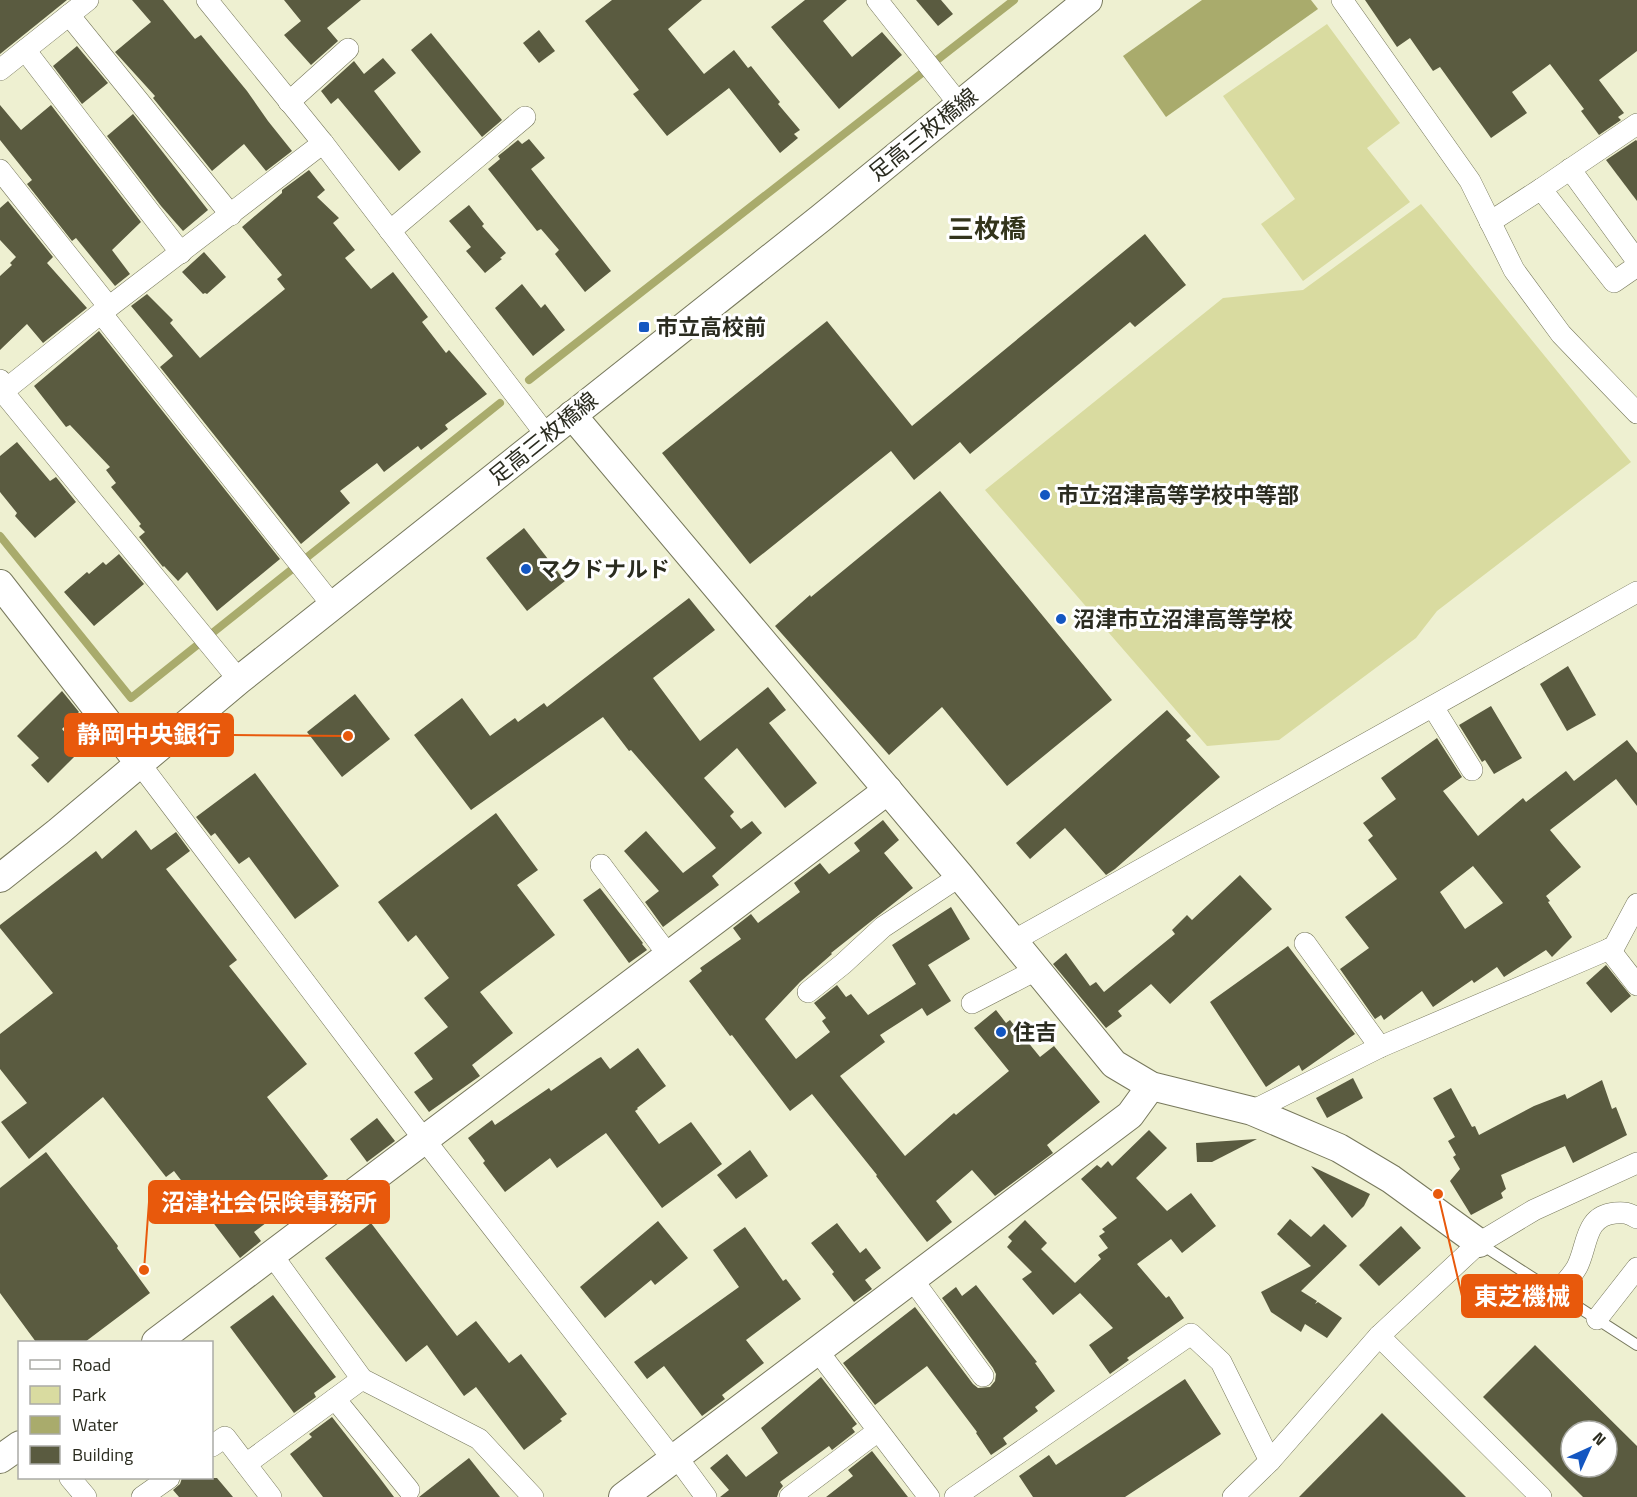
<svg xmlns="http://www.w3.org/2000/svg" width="1637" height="1497" font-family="'Titillium Web','Noto Sans JP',sans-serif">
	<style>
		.green { fill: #d9dba0 }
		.water { fill: #a9ab6c }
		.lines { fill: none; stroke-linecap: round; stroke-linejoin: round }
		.stream { stroke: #a9ab6c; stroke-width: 8 }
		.building { fill: #5a5b40; fill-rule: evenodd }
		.lane-casing { stroke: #77785c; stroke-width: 12 }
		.street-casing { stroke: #77785c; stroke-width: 22 }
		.secondary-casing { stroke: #77785c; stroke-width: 30 }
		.lane { stroke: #fff; stroke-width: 10 }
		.street { stroke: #fff; stroke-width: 21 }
		.secondary { stroke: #fff; stroke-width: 28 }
		.poi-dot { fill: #1356c1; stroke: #fff; stroke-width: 2 }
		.labels { text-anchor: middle; stroke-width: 6; stroke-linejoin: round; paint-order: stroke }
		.street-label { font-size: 22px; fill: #2b2c20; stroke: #fff }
		.poi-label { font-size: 22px; font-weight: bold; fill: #2b2c20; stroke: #fff; text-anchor: start }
		.quarter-label { font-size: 26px; font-weight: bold; fill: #33341b; stroke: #fff }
		.leader { fill: none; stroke: #e8590c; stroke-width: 2 }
		.callout-dot { fill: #e8590c; stroke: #fff; stroke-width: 2 }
		.callout { fill: #e8590c; stroke: #e8590c; stroke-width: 2 }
		.callout-label { font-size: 24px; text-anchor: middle; font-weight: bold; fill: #fff }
	</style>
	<rect width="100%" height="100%" fill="#eef0d1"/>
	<g class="green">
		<polygon points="1327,24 1400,123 1367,148 1410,202 1303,281 1261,224 1295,199 1223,96"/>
		<polygon points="1421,204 1631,462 1437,611 1416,638 1279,740 1207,746 985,490 1223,298 1303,290"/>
	</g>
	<polygon class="water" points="1202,0 1311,0 1318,9 1166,117 1123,56"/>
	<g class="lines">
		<g class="stream">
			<polyline points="937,60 1014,0"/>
			<polyline points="529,380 922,73"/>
			<polyline points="0,536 131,698 500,403"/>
		</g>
	</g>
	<g class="building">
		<polygon points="0,0 67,0 0,54"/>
		<polygon points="132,0 163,0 195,39 201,35 247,91 268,121 292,151 266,171 244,144 212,171 153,98 155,96 115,52 151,22"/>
		<polygon points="284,0 361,0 327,28 338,41 311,65 284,35 301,21"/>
		<polygon points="612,0 702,0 668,29 704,74 734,50 748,68 751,66 780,102 778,104 800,130 794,134 798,138 780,153 729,88 667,136 633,94 639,90 585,21"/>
		<polygon points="805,0 847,0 823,21 852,57 882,32 902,55 839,109 771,27"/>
		<polygon points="916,0 941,0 953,14 938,26"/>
		<polygon points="1365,0 1637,0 1637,51 1599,80 1624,113 1618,117 1621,120 1599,135 1581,111 1584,109 1550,64 1512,92 1527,113 1491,138 1440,67 1433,71 1410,38 1397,47"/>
		<polygon points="539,30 555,51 539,63 523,43"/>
		<polygon points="431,33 502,120 482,137 411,50"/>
		<polygon points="77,46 108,83 82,104 53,66"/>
		<polygon points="383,58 396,73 374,91 421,152 399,171 338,98 331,104 321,91 354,61 364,74"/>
		<polygon points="0,105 21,130 51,105 141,222 112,250 130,274 115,286 76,238 72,241 27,184 32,180 0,140"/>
		<polygon points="133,114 208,210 183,231 161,206 107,136"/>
		<polygon points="529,139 545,158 531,169 611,271 585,292 555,254 559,250 541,229 537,231 488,169 500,159 498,156 518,140 522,144"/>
		<polygon points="1636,140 1637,141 1637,201 1606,160"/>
		<polygon points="309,170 325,190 317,197 339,218 333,223 355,250 345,258 371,289 393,272 428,317 422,322 446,353 449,350 487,394 445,425 448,429 421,450 418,446 384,472 377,463 340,491 350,503 301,544 160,367 173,356 131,306 147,294 173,320 170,323 200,358 285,289 277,279 282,275 242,227 282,193 282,190"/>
		<polygon points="8,201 53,257 47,263 87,308 43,343 27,324 0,350 0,276 12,265 10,263 16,257 0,240 0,208"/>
		<polygon points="469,205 484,224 482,226 506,253 500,258 502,259 485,273 466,251 471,247 449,221"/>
		<polygon points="1145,234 1186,285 1135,327 1130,322 970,454 960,442 914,480 891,451 750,564 662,453 827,321 912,426"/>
		<polygon points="204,252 226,277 207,294 205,293 203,294 182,272"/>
		<polygon points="522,284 541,308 545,304 565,330 533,356 495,308"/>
		<polygon points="99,331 280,559 217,611 187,572 178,581 164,566 163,567 139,537 145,532 139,526 141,524 111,487 116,483 106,470 110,467 70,425 66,427 34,386"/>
		<polygon points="17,442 50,481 56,477 76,502 35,538 15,516 17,513 0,492 0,456"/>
		<polygon points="940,491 1112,700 1007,786 942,707 889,755 775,626 810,595 811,597"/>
		<polygon points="524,528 565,581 527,611 486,558"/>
		<polygon points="119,554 144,584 94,626 64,592 87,572 89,574 103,562 106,565"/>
		<polygon points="689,598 715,630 653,678 700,741 768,687 786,710 769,723 817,783 785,808 737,748 704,778 734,812 730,816 741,829 752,821 762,833 712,876 719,885 663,927 645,902 659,891 624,851 646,831 683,873 716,848 631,750 629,751 603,717 471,810 414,735 462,698 490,736 515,718 518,722 544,703 547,707"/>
		<polygon points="1568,666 1596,715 1567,731 1540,684"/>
		<polygon points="62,691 79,712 62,729 80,751 48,783 31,765 39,758 17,736"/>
		<polygon points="355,694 390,739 342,777 307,732"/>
		<polygon points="1491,706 1522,758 1494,774 1485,760 1482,762 1459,725"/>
		<polygon points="1167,710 1191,736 1186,740 1220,777 1115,869 1106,875 1065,828 1030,859 1016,843"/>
		<path d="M1437 738 1462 777 1443 791 1478 836 1523 798 1526 802 1566 771 1574 781 1627 740 1637 753V806L1616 779 1550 830 1581 867 1546 896 1550 901 1548 902 1572 937 1552 957 1546 950 1504 977 1497 967 1474 983 1472 980 1433 1007 1422 991 1384 1020 1381 1015 1375 1019 1340 969 1369 948 1345 917 1397 879 1368 840 1373 836 1363 823 1396 799 1381 778ZM1473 866 1503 903 1465 929 1440 892Z"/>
		<polygon points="255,773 339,886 295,919 249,857 239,864 215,833 211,836 196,817"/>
		<polygon points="496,813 538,870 517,885 555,935 480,992 513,1033 472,1065 480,1076 429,1112 414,1092 433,1079 414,1053 448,1027 424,998 449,978 416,935 408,942 378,902"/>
		<polygon points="883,820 899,840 884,853 913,888 831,953 832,954 800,982 765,1019 796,1059 830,1032 822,1021 826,1018 814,1003 837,985 846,997 851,994 868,1015 916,984 892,945 951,907 970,939 928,965 951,1001 927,1016 922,1008 880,1035 885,1042 840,1076 905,1156 954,1113 956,1115 1009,1071 974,1028 996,1010 1006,1023 1010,1020 1040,1057 1054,1046 1100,1102 1047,1145 1053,1153 995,1196 972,1170 936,1201 952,1222 927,1242 876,1176 877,1175 812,1094 790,1111 732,1035 730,1036 689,981 702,971 700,968 741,939 733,928 751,914 758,923 800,892 794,883 820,863 829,874 860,851 854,843"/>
		<polygon points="136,830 151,850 176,832 190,851 166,869 237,960 229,966 307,1064 267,1097 328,1176 254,1232 261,1241 240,1258 174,1171 166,1177 103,1097 29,1159 1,1122 27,1103 0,1069 0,1034 53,993 0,928 0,925 96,851 102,859"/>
		<polygon points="1240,875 1272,909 1170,1004 1151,984 1118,1011 1122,1016 1106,1028 1053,964 1066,953 1090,986 1096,982 1104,992 1175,934 1172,930 1187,915 1192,920"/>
		<polygon points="600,888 643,943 642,944 647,950 629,963 583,900"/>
		<polygon points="1288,946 1355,1034 1302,1071 1299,1065 1266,1087 1210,1002"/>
		<polygon points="1606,965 1631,996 1611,1013 1586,983"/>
		<polygon points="638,1048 666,1086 637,1108 638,1109 635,1111 659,1144 691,1122 722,1164 662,1208 606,1133 557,1168 550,1158 505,1192 483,1163 485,1161 468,1138 492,1120 495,1125 549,1088 551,1091 597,1059 601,1057 610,1069"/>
		<polygon points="1353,1078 1363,1098 1327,1118 1316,1098"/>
		<polygon points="1602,1080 1612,1109 1616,1107 1627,1135 1573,1163 1565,1146 1501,1175 1506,1189 1501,1193 1503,1198 1471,1215 1450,1181 1460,1169 1453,1157 1456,1155 1448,1141 1455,1137 1433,1098 1451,1088 1472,1127 1475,1126 1479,1135 1534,1106 1565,1094 1567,1099"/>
		<polygon points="377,1118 395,1141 367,1162 350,1139"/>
		<polygon points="1149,1130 1167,1148 1136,1178 1167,1211 1191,1193 1216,1226 1182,1253 1171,1239 1137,1264 1166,1298 1169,1296 1184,1318 1127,1358 1129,1360 1110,1374 1089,1345 1113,1328 1080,1293 1053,1315 1022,1279 1032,1272 1007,1247 1012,1241 1008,1237 1025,1220 1047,1243 1041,1249 1075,1283 1101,1259 1098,1255 1108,1248 1099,1236 1105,1232 1102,1229 1117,1218 1081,1179 1097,1165 1101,1168 1108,1161 1112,1166"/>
		<polygon points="1257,1139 1212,1162 1197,1162 1196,1143"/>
		<polygon points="750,1150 768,1176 736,1199 717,1175"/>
		<polygon points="46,1152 118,1246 117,1248 150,1293 85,1342 36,1342 0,1293 0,1188"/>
		<polygon points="1311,1166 1370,1194 1364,1206 1352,1218"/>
		<polygon points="1290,1219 1311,1237 1324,1224 1347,1246 1301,1291 1317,1301 1315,1304 1318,1302 1342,1318 1327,1338 1305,1324 1301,1332 1271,1312 1261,1292 1311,1266 1277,1234"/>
		<polygon points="658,1221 688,1258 655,1285 651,1280 605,1318 580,1287"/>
		<polygon points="371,1223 457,1336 476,1321 509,1363 521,1354 567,1414 560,1419 562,1421 524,1450 476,1387 464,1396 427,1345 406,1362 325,1258"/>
		<polygon points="837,1223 860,1253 866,1248 881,1268 865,1280 872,1289 854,1302 832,1274 834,1272 811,1243"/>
		<polygon points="1401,1226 1421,1248 1379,1286 1359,1265"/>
		<polygon points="745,1227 783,1281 786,1279 801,1299 746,1340 764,1363 722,1395 725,1399 702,1416 664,1366 647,1379 634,1362 739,1287 713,1250"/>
		<polygon points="976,1285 1037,1362 1035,1363 1055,1391 1035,1407 1038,1411 1003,1438 1007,1444 991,1455 976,1433 977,1432 927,1366 875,1405 843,1363 915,1307 973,1384 978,1388 990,1387 995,1381 996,1374 993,1368 942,1298 956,1287 962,1296"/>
		<polygon points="273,1295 336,1377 314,1393 316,1397 294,1413 230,1327"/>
		<path d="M1535 1345 1637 1446V1497H1583L1483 1397ZM1571 1431H1607V1467H1571Z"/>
		<polygon points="821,1377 857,1424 852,1428 855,1432 832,1450 829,1446 780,1482 783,1486 779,1491 777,1497 720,1497 729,1490 710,1468 727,1454 746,1477 778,1453 761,1428"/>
		<polygon points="1185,1379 1221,1434 1125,1497 1033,1497 1019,1476 1049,1455 1056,1465"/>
		<polygon points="1382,1413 1466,1497 1299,1497"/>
		<polygon points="332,1417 379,1477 394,1497 323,1497 290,1454 312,1437 309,1434"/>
		<polygon points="872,1451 908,1497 826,1497 853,1476 848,1470"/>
		<polygon points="469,1458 500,1497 419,1497"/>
		<polygon points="182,1478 217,1478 233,1497 179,1497 173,1490 180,1484"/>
	</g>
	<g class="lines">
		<g class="lane-casing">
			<polyline id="lane" points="1479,1243 1637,1345"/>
		</g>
		<g class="street-casing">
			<g id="street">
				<polyline points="207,0 323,143 547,436"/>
				<polyline points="877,0 959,104"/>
				<polyline points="1342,0 1470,181 1514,270 1561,334 1637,413"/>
				<polyline points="69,15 231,215"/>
				<polyline points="25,50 181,253"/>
				<polyline points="0,70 88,0"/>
				<polyline points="289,102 348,49"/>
				<polyline points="1570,169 1637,261"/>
				<polyline points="0,170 109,307"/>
				<polyline points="1541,189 1637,124"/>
				<polyline points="1490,222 1541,189 1614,282 1637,266"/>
				<polyline points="390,231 525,117"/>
				<polyline points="101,313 333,606"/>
				<polyline points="0,380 3,392 239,680"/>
				<polyline points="0,394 101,313 323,143"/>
				<polyline points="1433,707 1472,770"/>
				<polyline points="140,764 413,1125 672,1458"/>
				<polyline points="601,865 669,956"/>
				<polyline points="1013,941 1637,592"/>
				<polyline points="1305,943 1380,1047"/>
				<polyline points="1609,949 1637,985"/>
				<polyline points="808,992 843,964 883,927 960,876"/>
				<polyline points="972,1003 1036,970"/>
				<polyline points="1252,1111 1380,1047 1614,947 1637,904"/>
				<polyline points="272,1255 362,1379 479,1439 533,1497"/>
				<polyline points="912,1279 983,1376"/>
				<path d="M1557 1293C1563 1285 1572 1276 1577 1267 1588 1246 1584 1216 1615 1213 1624 1212 1629 1213 1637 1218"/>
				<polyline points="1597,1319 1637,1268"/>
				<polyline points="1379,1336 1541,1497"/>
				<polyline points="817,1350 929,1497"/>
				<polyline points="335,1399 409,1490"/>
				<polyline points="212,1446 225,1437 271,1497"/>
				<polyline points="676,1456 706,1497"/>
				<polyline points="246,1464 362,1379"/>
				<polyline points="70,1478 86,1497"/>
				<polyline points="142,1497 169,1478"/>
				<polyline points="790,1497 878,1431"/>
				<polyline points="955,1497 1191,1334 1221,1362 1270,1461"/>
				<polyline points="1233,1497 1270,1461 1379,1336 1479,1243 1534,1210 1637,1163"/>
			</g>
		</g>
		<g class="secondary-casing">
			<g id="secondary">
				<polyline points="572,415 960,876 1114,1064 1151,1086 1252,1111 1339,1148 1391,1179 1479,1243"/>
				<polyline points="0,584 140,764"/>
				<polyline points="0,878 58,832 239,680 821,218 1088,0"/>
				<polyline points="156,1342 888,790"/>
				<polyline points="0,1459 20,1445"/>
				<polyline points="623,1497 1130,1115 1151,1086"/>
			</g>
		</g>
		<use href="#lane" class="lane"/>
		<use href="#street" class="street"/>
		<use href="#secondary" class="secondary"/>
	</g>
	<g class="poi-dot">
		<rect x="638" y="321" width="12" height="12" rx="3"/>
		<circle cx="1045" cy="495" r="6"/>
		<circle cx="526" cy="569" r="6"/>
		<circle cx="1061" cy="619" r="6"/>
		<circle cx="1001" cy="1032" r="6"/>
	</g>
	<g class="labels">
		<g class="street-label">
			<text transform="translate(923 134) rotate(-39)" y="8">足高三枚橋線</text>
			<text transform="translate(543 438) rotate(-39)" y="8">足高三枚橋線</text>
		</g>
		<g class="poi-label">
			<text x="656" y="335">市立高校前</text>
			<text x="1057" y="503">市立沼津高等学校中等部</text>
			<text x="538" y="577">マクドナルド</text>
			<text x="1073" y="627">沼津市立沼津高等学校</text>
			<text x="1013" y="1040">住吉</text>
		</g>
		<g class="quarter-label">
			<text x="987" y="238">三枚橋</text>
		</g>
	</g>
	<path class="leader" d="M348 736L233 735M144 1270L149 1202M1438 1194L1462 1296"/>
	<g class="callout-dot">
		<circle cx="348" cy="736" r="6"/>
		<circle cx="144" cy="1270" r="6"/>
		<circle cx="1438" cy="1194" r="6"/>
	</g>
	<g class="callout">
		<rect x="65" y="714" width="168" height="42" rx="6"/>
		<rect x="149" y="1181" width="240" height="42" rx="6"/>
		<rect x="1462" y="1275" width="120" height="42" rx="6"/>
	</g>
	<g class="callout-label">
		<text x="149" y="743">静岡中央銀行</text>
		<text x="269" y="1211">沼津社会保険事務所</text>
		<text x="1522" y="1305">東芝機械</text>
	</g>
	<rect x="18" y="1341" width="195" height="138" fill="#ffffff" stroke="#aaaba6" stroke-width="1.5"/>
	<rect x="30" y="1360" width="30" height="9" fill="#ffffff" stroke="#aaaba6" stroke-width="1.5"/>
	<text x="72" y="1371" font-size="18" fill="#2b2c20">Road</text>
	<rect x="30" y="1386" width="30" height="18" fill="#d9dba0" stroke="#aaaba6" stroke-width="1.5"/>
	<text x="72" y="1401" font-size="18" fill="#2b2c20">Park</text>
	<rect x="30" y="1416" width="30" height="18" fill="#a9ab6c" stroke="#aaaba6" stroke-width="1.5"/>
	<text x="72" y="1431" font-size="18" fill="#2b2c20">Water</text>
	<rect x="30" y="1446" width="30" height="18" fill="#5a5b40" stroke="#aaaba6" stroke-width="1.5"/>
	<text x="72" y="1461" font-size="18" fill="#2b2c20">Building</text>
	<g transform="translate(1589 1449) rotate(45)"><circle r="28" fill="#ffffff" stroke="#aaaba6" stroke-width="1.5"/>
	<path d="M0-4.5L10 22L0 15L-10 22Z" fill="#1356c1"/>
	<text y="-9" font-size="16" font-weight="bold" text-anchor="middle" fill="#2b2c20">N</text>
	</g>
</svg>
